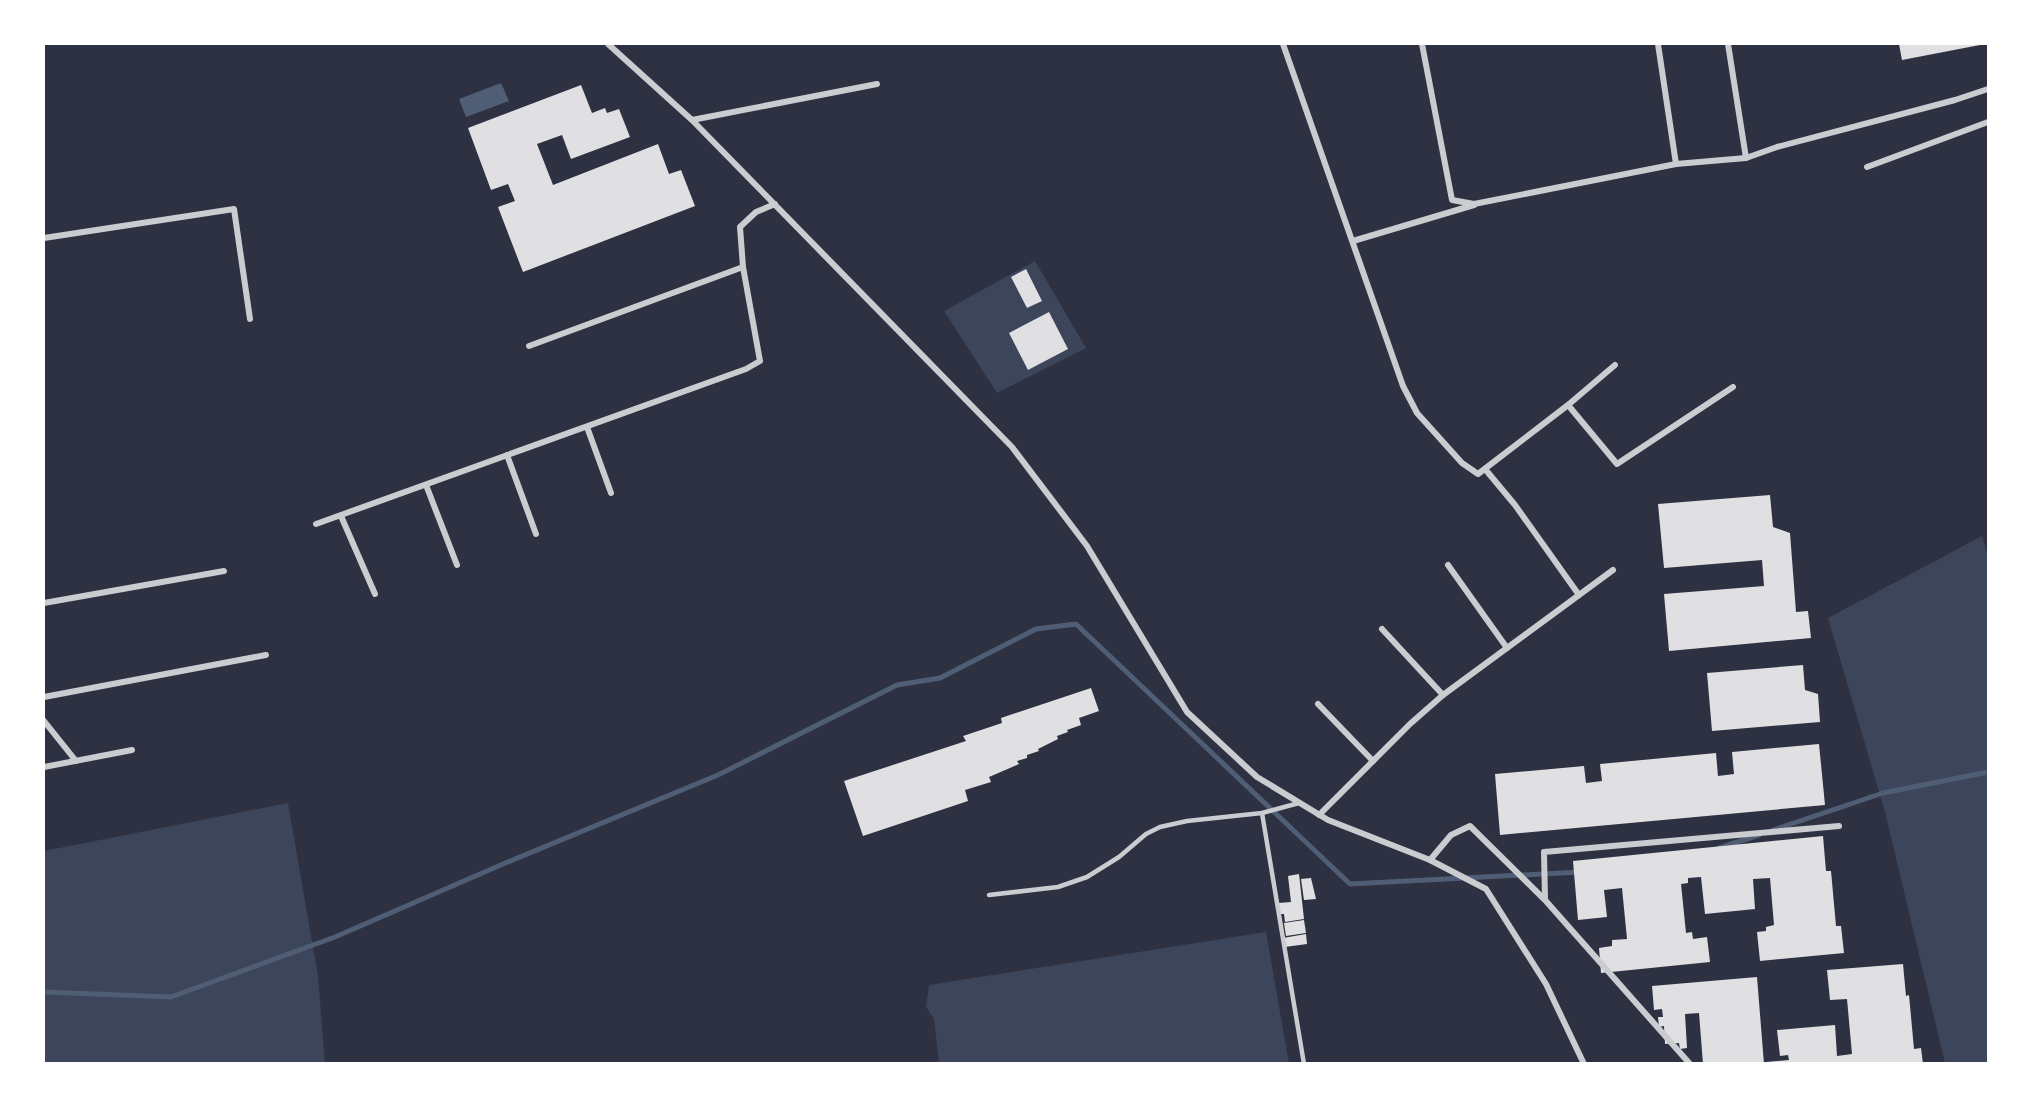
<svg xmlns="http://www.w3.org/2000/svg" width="2032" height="1107" font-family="Commissioner,sans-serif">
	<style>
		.green { fill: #3c4559 }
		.water { fill: #4f5d75 }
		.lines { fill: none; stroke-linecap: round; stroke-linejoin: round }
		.stream { stroke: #4f5d75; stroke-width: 5 }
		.building { fill: #e0e0e3 }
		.service { stroke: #caccd0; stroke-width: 4.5 }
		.minor { stroke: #caccd0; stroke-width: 6 }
	</style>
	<rect width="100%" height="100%" fill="#2d3142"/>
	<g class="green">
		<polygon points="1035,261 1086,348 997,393 944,311"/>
		<polygon points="1982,536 1988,555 1988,1063 1945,1063 1885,812 1828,618"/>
		<polygon points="288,803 318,976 325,1063 44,1063 44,851"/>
		<polygon points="1266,932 1289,1063 939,1063 934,1019 926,1007 929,985"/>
	</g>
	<polygon class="water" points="501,83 509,101 466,117 459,99"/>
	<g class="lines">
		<g class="stream">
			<polyline points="1773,830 1883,793 1988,772"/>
			<polyline points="1719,848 1759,835"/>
			<polyline points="44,992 171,997 335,937 503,864 718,775 897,685 940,678 1036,629 1076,624 1350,884 1581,872"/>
		</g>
	</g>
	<g class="building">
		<polygon points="1899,44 1979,44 1980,45 1902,60"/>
		<polygon points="581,85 592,113 605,108 607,113 619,109 630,137 571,159 562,135 537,144 553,185 658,144 669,174 681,170 695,206 523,272 498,207 515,201 508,184 491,190 468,128"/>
		<polygon points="1026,269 1042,301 1027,308 1011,277"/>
		<polygon points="1049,312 1068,349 1028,370 1009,333"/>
		<polygon points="1770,495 1773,527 1790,533 1796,612 1808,611 1811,638 1669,651 1664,594 1764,586 1762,560 1664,568 1658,504"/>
		<polygon points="1803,665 1805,690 1818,694 1820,722 1712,731 1707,673"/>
		<polygon points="1091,688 1099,711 1079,718 1081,725 1067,730 1068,732 1057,736 1058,739 1038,749 1039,751 1027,755 1027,758 1017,761 1019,764 989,777 991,782 965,790 968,801 863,836 844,781 966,741 963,736 1002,723 1001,718"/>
		<polygon points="1819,744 1825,805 1500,835 1495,774 1584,766 1586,783 1602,781 1600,764 1716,753 1718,776 1734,774 1732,752"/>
		<polygon points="1823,836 1826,871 1831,871 1836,926 1841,926 1844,953 1760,961 1757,932 1766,931 1766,927 1774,925 1770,878 1753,879 1755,909 1705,914 1701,877 1688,878 1688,883 1681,884 1686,933 1692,932 1693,939 1707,937 1710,962 1601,973 1599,948 1612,946 1612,940 1627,939 1622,888 1604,890 1607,917 1578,920 1573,861"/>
		<polygon points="1299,874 1304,919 1285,922 1284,914 1280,914 1278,903 1291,902 1288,876"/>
		<polygon points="1311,878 1316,899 1304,900 1301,879"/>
		<polygon points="1304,920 1306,933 1286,936 1284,923"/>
		<polygon points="1306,934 1307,944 1285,947 1283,938"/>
		<polygon points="1903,964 1906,996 1909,995 1914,1049 1921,1048 1923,1064 1766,1064 1766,1062 1789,1060 1788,1055 1780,1056 1777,1030 1835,1025 1837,1056 1852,1054 1847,999 1830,1000 1827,970"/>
		<polygon points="1757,977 1764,1064 1703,1064 1699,1013 1685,1014 1687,1048 1680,1049 1679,1043 1665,1044 1664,1026 1659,1027 1658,1017 1663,1017 1662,1009 1654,1010 1652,986"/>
	</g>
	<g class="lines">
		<g class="service">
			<polyline points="1262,813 1304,1064"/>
			<polyline points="989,895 1058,887 1087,877 1119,857 1146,834 1160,827 1187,821 1262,813 1299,803"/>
		</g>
		<g class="minor">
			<polyline points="608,44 692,120 1012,447 1087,546 1187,712 1257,777 1328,820 1430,860 1486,889 1546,984 1584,1064"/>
			<polyline points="1283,44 1403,386 1417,413 1462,463 1478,474 1568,405 1615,365"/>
			<polyline points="1422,44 1452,200 1474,204 1676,164 1746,158 1777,147 1955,100 1988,89"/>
			<polyline points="1658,44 1676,164"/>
			<polyline points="1728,44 1746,158"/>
			<polyline points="692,120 877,84"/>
			<polyline points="1867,167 1988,122"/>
			<polyline points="44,238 234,209 250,319"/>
			<polyline points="1353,241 1474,205"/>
			<polyline points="529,346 743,267 740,227 756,212 775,204"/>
			<polyline points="1568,405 1617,464 1733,387"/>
			<polyline points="587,427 611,493"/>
			<polyline points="507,455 536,534"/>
			<polyline points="1485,469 1515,505 1579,595"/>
			<polyline points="426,485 457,565"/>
			<polyline points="341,516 375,594"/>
			<polyline points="316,524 746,369 760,361 743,267"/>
			<polyline points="1448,565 1507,648"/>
			<polyline points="44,603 224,571"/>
			<polyline points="1382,629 1443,695"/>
			<polyline points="44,697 266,655"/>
			<polyline points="1318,704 1373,761"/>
			<polyline points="44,721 76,761"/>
			<polyline points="44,767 132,750"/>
			<polyline points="1319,815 1410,724 1443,695 1613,570"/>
			<polyline points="1430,860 1451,835 1470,826 1545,900 1690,1064"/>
			<polyline points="1545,899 1544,852 1839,826"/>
		</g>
	</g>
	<rect width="2032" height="1107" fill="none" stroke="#ffffff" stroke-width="90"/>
</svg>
